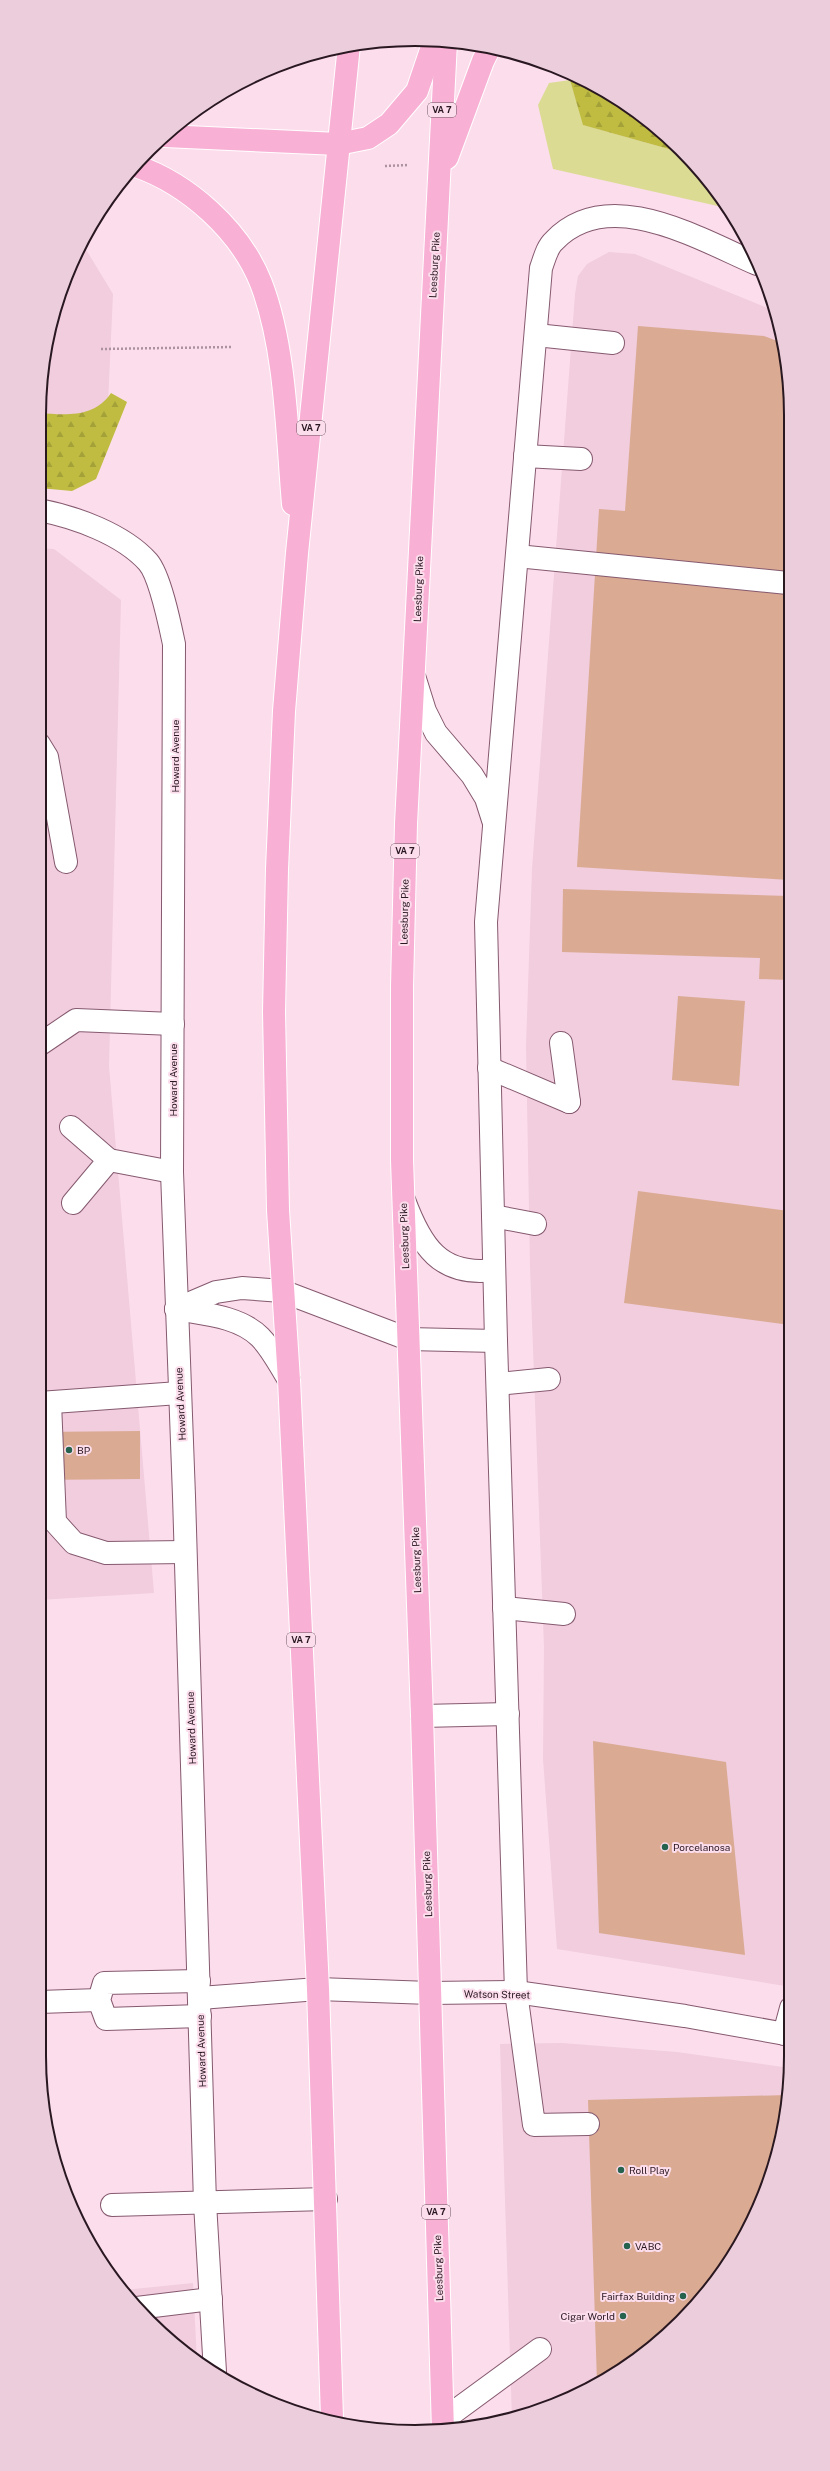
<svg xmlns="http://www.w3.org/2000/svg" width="830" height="2471" font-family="'Public Sans',sans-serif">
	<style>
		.built { fill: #f1cdde }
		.green { fill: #dbdb94 }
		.forest { fill: url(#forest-firs) }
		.building { fill: #daaa92 }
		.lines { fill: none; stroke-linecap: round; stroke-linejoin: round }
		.minor-casing { stroke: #85596f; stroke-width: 24 }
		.highway-casing { stroke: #fff; stroke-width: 24 }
		.path { stroke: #ac929e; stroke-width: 2.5; stroke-dasharray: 2 2; stroke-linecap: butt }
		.minor { stroke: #fff; stroke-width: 22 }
		.highway { stroke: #f9b0d5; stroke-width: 22 }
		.poi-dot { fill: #26634e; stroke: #fcddec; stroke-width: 1.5 }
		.labels { text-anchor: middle; stroke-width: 4; stroke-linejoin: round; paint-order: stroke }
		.shield { fill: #fcddec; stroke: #69535e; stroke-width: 1 }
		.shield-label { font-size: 9px; font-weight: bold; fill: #2a1821 }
		.street-label { font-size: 10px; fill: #2a1821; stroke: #fcddec }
		.poi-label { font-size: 10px; fill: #2a1821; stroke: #fcddec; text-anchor: start }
		.rim { fill: none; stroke: #2a1821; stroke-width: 2 }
	</style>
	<defs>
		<pattern id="forest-firs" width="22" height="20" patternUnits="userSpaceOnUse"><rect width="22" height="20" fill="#bfbc41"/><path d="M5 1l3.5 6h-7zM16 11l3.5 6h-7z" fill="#a4a139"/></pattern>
	</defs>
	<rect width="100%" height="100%" fill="#fcddec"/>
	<g class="built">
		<polygon points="82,243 113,294 106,448 39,415 46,341 68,271"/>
		<polygon points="609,252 635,254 770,309 788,366 791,1987 557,1949 543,1759 544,1647 530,1267 526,1046 532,869 575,294 578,276 587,264"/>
		<polygon points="39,548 54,549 121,600 109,1066 154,1593 39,1600"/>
		<polygon points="562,2043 677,2052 790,2068 784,2130 762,2200 728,2265 644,2354 582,2393 512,2419 500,2044"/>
		<polygon points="193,2283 197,2361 186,2354 132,2304 124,2290"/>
	</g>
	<polygon class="green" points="570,80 584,125 683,153 722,207 553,169 538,105 549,83"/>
	<g class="forest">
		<polygon points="572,78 603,89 683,153 583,125 570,80"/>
		<path d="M111 393 127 402 96 479 72 491 39 488V413C66 415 94 418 111 393Z"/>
	</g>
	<g class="building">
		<polygon points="638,326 764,336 780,342 788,366 789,880 577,867 599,509 625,511"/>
		<polygon points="563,889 789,896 789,980 759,979 760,958 562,952"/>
		<polygon points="678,996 745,1001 739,1086 672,1080"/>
		<polygon points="638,1191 789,1211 790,1325 624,1303"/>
		<polygon points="140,1431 140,1479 39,1480 39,1432"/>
		<polygon points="593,1741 726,1762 745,1955 599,1933"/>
		<polygon points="787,2095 784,2130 762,2200 728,2265 644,2354 597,2383 588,2100"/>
	</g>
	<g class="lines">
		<g class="minor-casing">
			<g id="minor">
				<polyline points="536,335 613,343"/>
				<polyline points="525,456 581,459"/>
				<path d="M39 510C75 517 123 534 148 562 160 576 170 625 174 644L172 1172 184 1496 205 2203 215 2372"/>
				<polyline points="517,556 788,583"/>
				<polyline points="415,679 425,711 436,733 472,775 486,798 493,820"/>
				<polyline points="39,744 47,757 66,862"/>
				<polyline points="561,1043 569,1102"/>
				<polyline points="39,1045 76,1020 173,1024"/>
				<polyline points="489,1068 569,1102"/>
				<polyline points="71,1127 109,1160 73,1203"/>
				<polyline points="109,1160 172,1172"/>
				<path d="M404 1200C421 1246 440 1277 494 1270"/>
				<polyline points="493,1216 535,1224"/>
				<polyline points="176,1309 216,1292 242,1288 282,1291 408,1339 496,1341"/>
				<path d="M176 1309C203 1314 239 1316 260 1337 272 1349 280 1366 289 1380"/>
				<polyline points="498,1384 549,1379"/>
				<polyline points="39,1403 179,1393"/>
				<polyline points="50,1403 55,1522 74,1543 106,1553 185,1552"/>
				<polyline points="504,1608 564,1614"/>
				<polyline points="422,1716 508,1714"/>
				<polyline points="199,1981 104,1983 99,2000 106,2019 200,2016"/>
				<polyline points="200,1998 318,1989 430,1993 516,1992 685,2016 791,2035"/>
				<polyline points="39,2002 99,2000"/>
				<polyline points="784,2034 791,2008"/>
				<path d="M588 2124 534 2125 516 1992 496 1341 486 922 541 268C544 260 547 247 554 241 608 184 699 239 757 264"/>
				<polyline points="112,2205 326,2199"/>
				<polyline points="137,2308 211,2299"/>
				<polyline points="443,2420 540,2349"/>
			</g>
		</g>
		<g class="highway-casing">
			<g id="highway">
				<polyline points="165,136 338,144 368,138 389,124 417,91 434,41"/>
				<polyline points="447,158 483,61 490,47"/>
				<path d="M136 166C188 184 240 230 261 283 286 348 287 435 293 504"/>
				<polyline points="332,2418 318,1989 289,1380 278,1210 274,1012 277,869 284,711 297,553 349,45"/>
				<polyline points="443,2431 422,1716 402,1160 402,986 406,824 446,42"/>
			</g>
		</g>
		<g class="path">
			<polyline points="385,166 408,165"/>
			<polyline points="101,349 232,347"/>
		</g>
		<use href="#minor" class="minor"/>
		<use href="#highway" class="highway"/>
	</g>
	<g class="poi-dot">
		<circle cx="69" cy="1450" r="4"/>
		<circle cx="665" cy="1847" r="4"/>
		<circle cx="621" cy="2170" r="4"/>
		<circle cx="627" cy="2246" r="4"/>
		<circle cx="683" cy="2296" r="4"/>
		<circle cx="623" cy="2316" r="4"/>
	</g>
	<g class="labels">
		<g class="shield">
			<rect x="428" y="103" width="28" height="14" rx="3"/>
			<rect x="297" y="421" width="28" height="14" rx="3"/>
			<rect x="391" y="844" width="28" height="14" rx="3"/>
			<rect x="287" y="1633" width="28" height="14" rx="3"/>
			<rect x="422" y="2205" width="28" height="14" rx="3"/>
		</g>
		<g class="shield-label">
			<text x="442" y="113">VA 7</text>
			<text x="311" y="431">VA 7</text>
			<text x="405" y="854">VA 7</text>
			<text x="301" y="1643">VA 7</text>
			<text x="436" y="2215">VA 7</text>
		</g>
		<g class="street-label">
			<text transform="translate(434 265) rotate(-87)" y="4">Leesburg Pike</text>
			<text transform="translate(418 589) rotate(-88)" y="4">Leesburg Pike</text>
			<text transform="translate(175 756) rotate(-90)" y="4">Howard Avenue</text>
			<text transform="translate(404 912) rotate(-89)" y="4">Leesburg Pike</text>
			<text transform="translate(173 1080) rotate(-90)" y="4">Howard Avenue</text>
			<text transform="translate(404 1236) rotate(-92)" y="4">Leesburg Pike</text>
			<text transform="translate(180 1404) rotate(-93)" y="4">Howard Avenue</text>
			<text transform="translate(416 1560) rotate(-92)" y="4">Leesburg Pike</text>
			<text transform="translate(191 1728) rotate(-92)" y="4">Howard Avenue</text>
			<text transform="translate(427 1884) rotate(-92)" y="4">Leesburg Pike</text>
			<text transform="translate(497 1994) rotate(1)" y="4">Watson Street</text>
			<text transform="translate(201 2051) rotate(-92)" y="4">Howard Avenue</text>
			<text transform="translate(438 2268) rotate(-92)" y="4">Leesburg Pike</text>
		</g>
		<g class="poi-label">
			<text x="77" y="1454">BP</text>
			<text x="673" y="1851">Porcelanosa</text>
			<text x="629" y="2174">Roll Play</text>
			<text x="635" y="2250">VABC</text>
			<text x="675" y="2300" text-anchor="end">Fairfax Building</text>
			<text x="615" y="2320" text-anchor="end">Cigar World</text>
		</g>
	</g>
	<path d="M0 0H830V2471H0ZM415 46H415A369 369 0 0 1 784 415V2056A369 369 0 0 1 415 2425H415A369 369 0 0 1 46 2056V415A369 369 0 0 1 415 46Z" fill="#ebcddc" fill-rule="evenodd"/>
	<path class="rim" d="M415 46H415A369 369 0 0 1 784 415V2056A369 369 0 0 1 415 2425H415A369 369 0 0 1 46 2056V415A369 369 0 0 1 415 46Z"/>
</svg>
